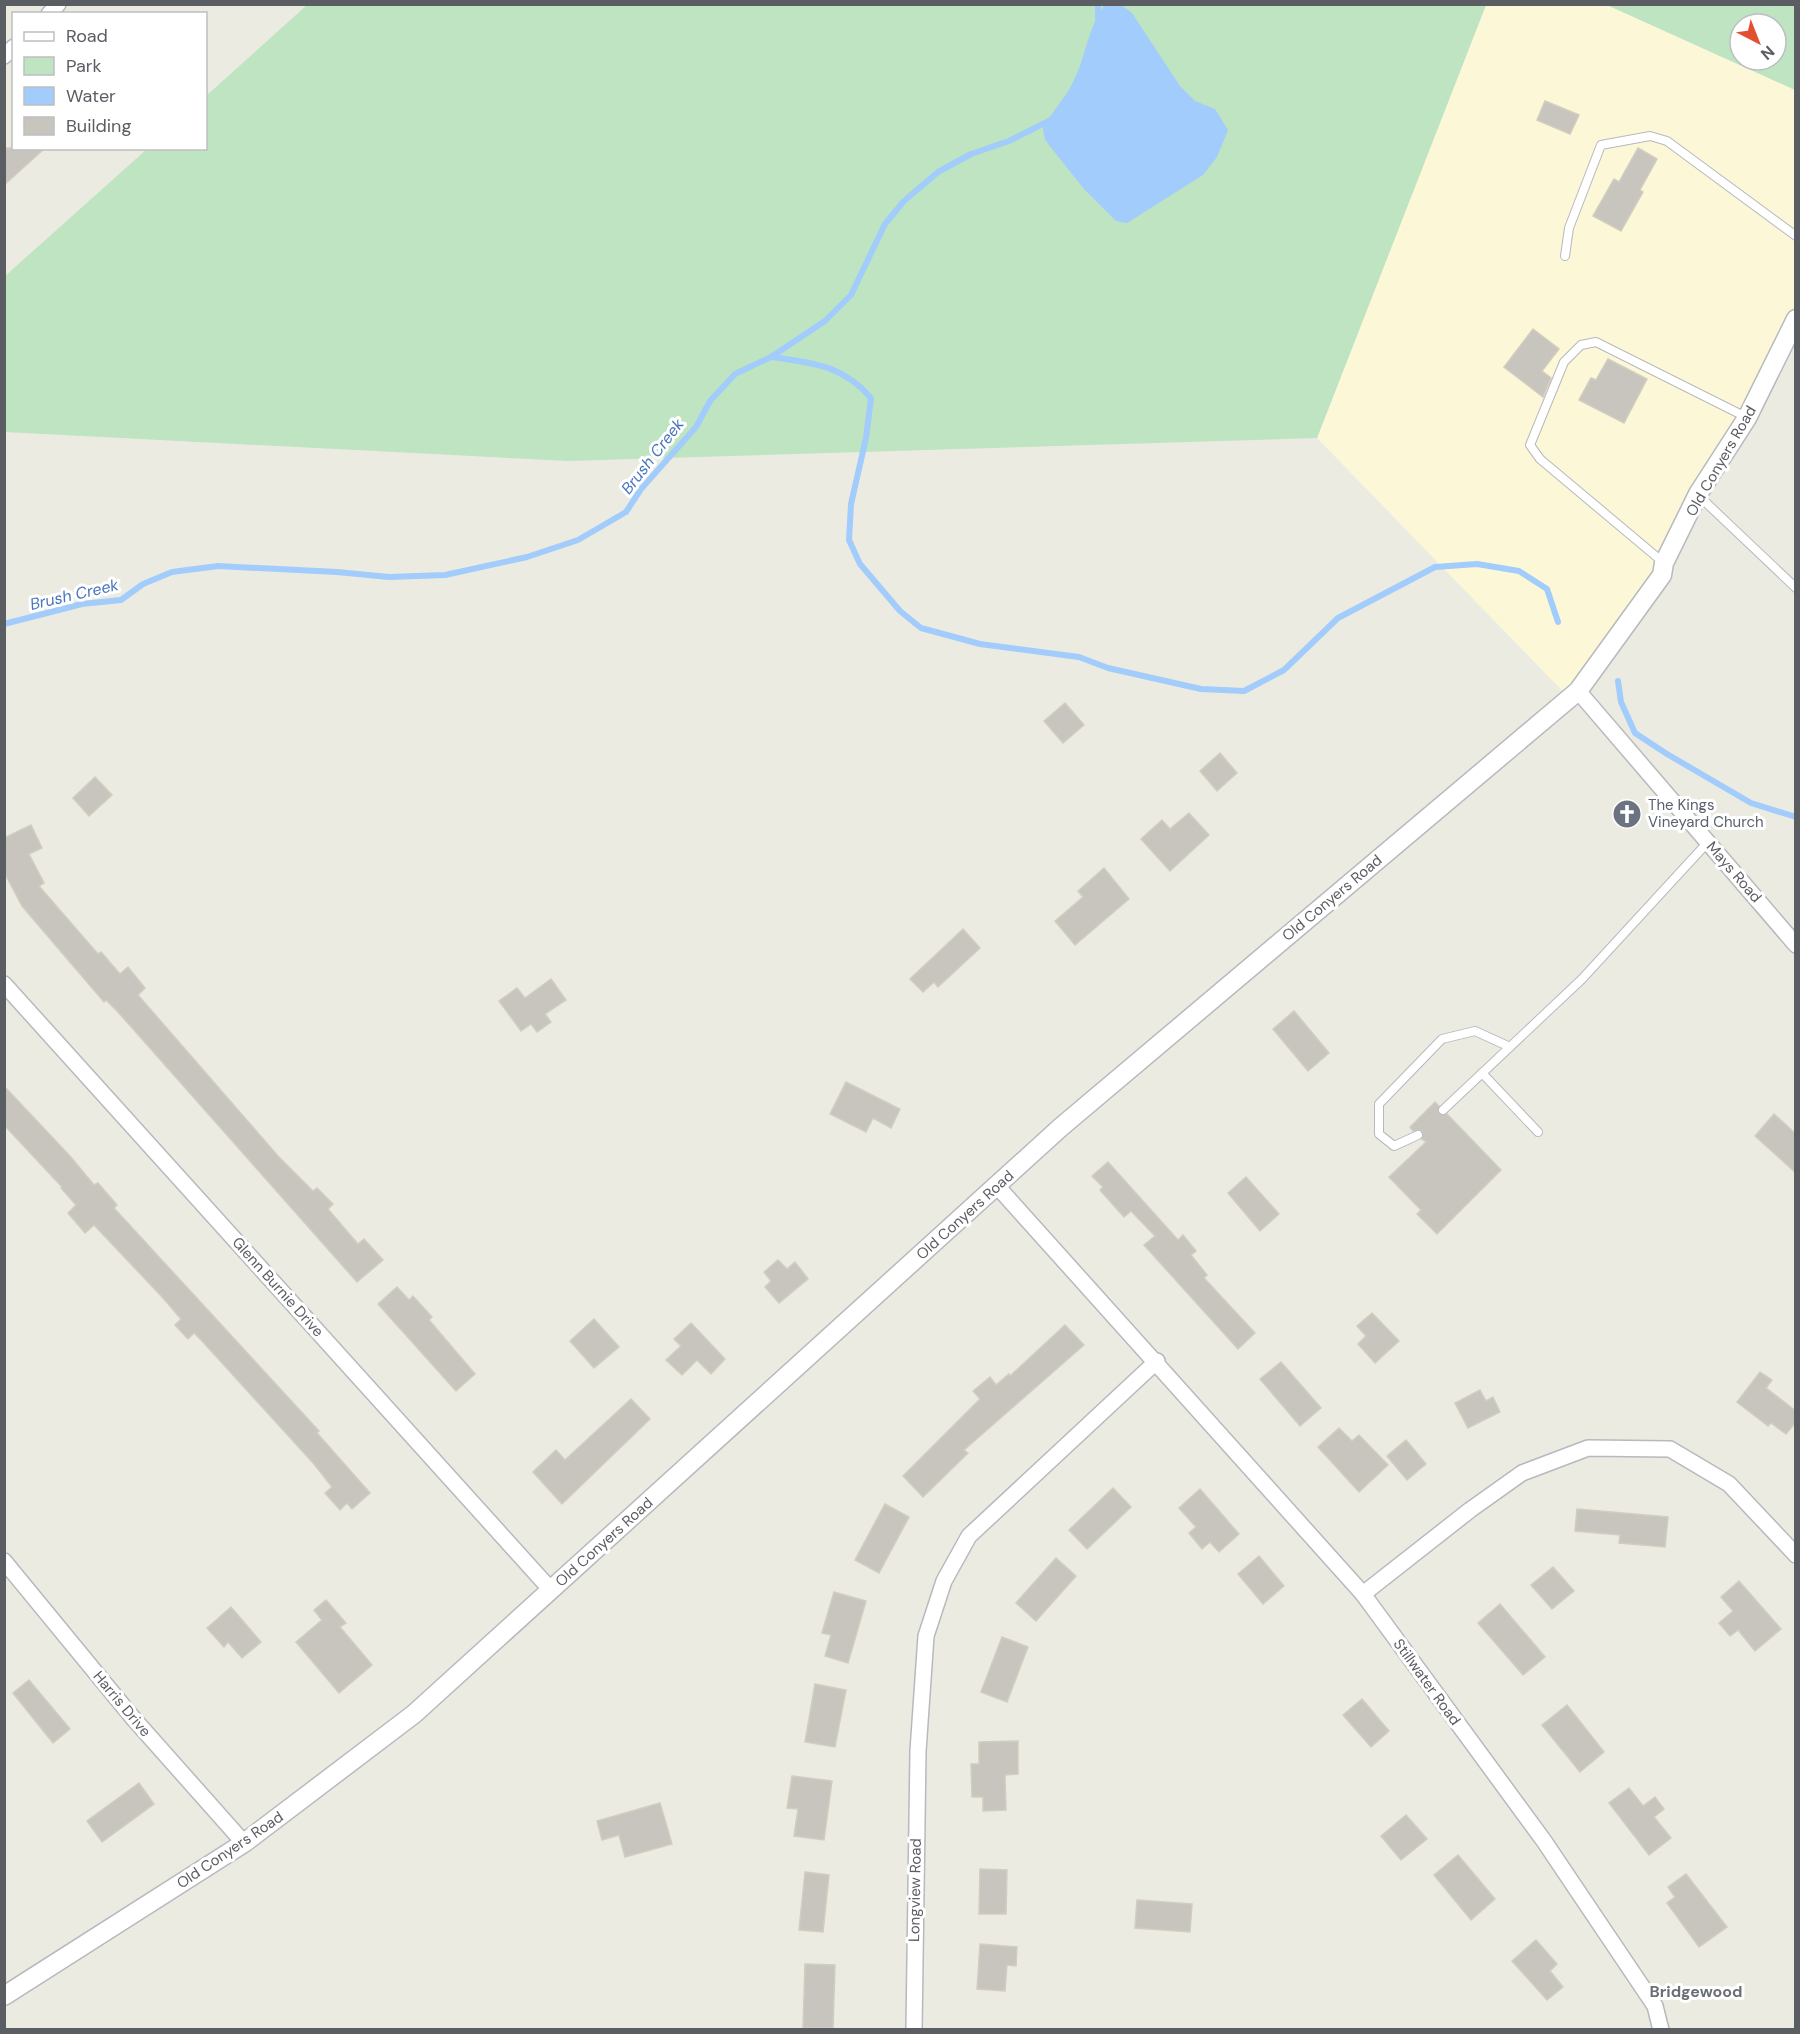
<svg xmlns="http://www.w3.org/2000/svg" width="1800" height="2034" font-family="'DM Sans',sans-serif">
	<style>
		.commercial { fill: #fcf7d7 }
		.green { fill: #bee4c2; fill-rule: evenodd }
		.water { fill: #a2ccfc }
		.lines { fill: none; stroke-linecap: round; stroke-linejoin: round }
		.stream { stroke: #a2ccfc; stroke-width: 6 }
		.building { fill: #c8c5bf; stroke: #d1cdc0; stroke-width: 1.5 }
		.service-casing { stroke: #b7b9be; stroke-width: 10 }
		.minor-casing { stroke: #b7b9be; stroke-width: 18 }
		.tertiary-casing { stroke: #b7b9be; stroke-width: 21 }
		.service { stroke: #fff; stroke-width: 8 }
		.minor { stroke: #fff; stroke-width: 15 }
		.tertiary { stroke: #fff; stroke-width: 18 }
		.labels { text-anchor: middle; stroke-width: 6; stroke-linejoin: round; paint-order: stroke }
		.street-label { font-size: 15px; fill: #5a5d62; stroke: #fff }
		.worship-label { font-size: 15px; fill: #5b616d; stroke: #fff; text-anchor: start }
		.water-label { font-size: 16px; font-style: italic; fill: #4675be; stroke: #fff }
		.neighbourhood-label { font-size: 16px; font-weight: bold; fill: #6b6f74; stroke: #fff }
	</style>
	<rect width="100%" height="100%" fill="#ecebe1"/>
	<polygon class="commercial" points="1486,5 1607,5 1795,90 1795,322 1661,574 1577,706 1317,438"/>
	<g class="green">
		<polygon points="307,5 1486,5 1317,438 568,461 5,432 4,277 147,149 206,148 206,96"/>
		<path d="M1607 5H1795V90ZM1740 24H1776V60H1740Z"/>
	</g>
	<path class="water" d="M1121 5 1132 13 1180 86 1195 101 1215 109 1228 130 1217 157 1203 175 1127 223 1116 221 1084 189 1045 140 1043 129C1051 112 1065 99 1073 82 1086 57 1088 26 1105 5Z"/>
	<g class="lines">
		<g class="stream">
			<polyline points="1098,19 1098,4"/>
			<path d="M772 357C813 363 843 365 871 398L866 438 851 504 849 540 860 564 900 611 921 628 980 644 1079 657 1108 668 1201 689 1244 691 1284 670 1338 618 1435 567 1477 564 1519 571 1547 589 1558 622"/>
			<polyline points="4,624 82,604 121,600 143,584 172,572 218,566 337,572 389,577 445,575 527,557 578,540 626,512 641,489 696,427 710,401 735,374 771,357 825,321 851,295 885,224 904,201 938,172 971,154 1009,141 1051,120"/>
			<polyline points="1618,681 1621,702 1635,733 1667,754 1751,803 1796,817"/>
		</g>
	</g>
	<g class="building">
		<polygon points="1545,101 1579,115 1570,134 1537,120"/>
		<polygon points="4,148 45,148 4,185"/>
		<polygon points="1638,148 1657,159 1640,190 1643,192 1621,231 1593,216 1614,179 1619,182"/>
		<polygon points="1533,329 1559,349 1542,371 1551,378 1543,397 1504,367"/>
		<polygon points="1608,359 1647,379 1624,423 1579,400 1591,378 1596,380"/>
		<polygon points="1065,703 1084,725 1063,743 1044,721"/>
		<polygon points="1220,753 1237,773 1217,791 1200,771"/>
		<polygon points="95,777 112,795 89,816 73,798"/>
		<polygon points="1189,813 1209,835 1170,871 1141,839 1162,820 1170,829"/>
		<polygon points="31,825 42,848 29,854 44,883 39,886 98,954 101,952 120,974 128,967 145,988 138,995 278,1156 313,1191 317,1188 333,1204 328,1209 358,1244 364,1239 383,1260 357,1282 118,1012 106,1000 104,1002 22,906 4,872 4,838"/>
		<polygon points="1104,868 1129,899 1075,945 1055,921 1083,897 1078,891"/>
		<polygon points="963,929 980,948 938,987 934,982 923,992 910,979"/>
		<polygon points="551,979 566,1000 545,1014 551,1022 537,1032 531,1024 521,1031 499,1001 517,988 525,998"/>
		<polygon points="1294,1011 1329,1053 1308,1071 1273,1029"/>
		<polygon points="846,1082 900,1109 891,1128 873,1118 866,1132 830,1114"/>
		<polygon points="4,1086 70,1156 94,1185 98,1183 117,1205 114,1208 319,1431 317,1433 370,1493 352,1509 347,1503 340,1510 325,1493 332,1487 314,1464 202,1341 194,1333 188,1339 175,1325 181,1319 163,1298 94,1225 85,1233 68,1213 76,1205 61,1188 62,1187 4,1125"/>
		<polygon points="1435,1102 1439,1106 1439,1114 1447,1114 1501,1170 1437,1234 1417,1214 1421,1210 1389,1177 1426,1142 1422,1139 1422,1131 1413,1131 1410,1127"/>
		<polygon points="1774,1114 1796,1134 1796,1173 1755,1136"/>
		<polygon points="1108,1162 1178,1240 1183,1235 1196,1251 1191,1255 1207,1275 1204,1278 1255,1333 1238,1349 1144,1245 1155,1236 1131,1211 1124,1217 1100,1190 1103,1187 1092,1176"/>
		<polygon points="1246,1177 1279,1214 1260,1231 1228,1193"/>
		<polygon points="778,1260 787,1269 795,1262 808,1279 779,1303 765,1287 771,1281 764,1272"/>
		<polygon points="397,1287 409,1300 413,1296 432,1317 429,1320 475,1374 456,1391 378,1304"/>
		<polygon points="1372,1313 1399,1341 1375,1363 1358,1344 1366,1336 1357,1326"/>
		<polygon points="594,1319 619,1347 594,1368 570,1341"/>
		<polygon points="691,1323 725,1359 711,1374 697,1360 682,1375 666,1360 681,1346 674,1339"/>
		<polygon points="1065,1325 1084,1345 964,1450 968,1453 923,1497 903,1476 980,1399 973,1391 990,1377 996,1385 1009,1374 1010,1376"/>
		<polygon points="1281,1362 1321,1408 1300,1426 1260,1379"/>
		<polygon points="1760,1372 1772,1380 1766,1388 1796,1411 1796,1422 1786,1434 1771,1423 1768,1426 1737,1402"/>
		<polygon points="1480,1390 1486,1401 1493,1397 1500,1412 1468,1428 1455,1403"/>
		<polygon points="631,1399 650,1419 562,1504 533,1472 556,1450 565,1460"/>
		<polygon points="1339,1428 1352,1441 1359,1435 1388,1465 1359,1492 1318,1447"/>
		<polygon points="1406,1440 1426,1464 1407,1480 1387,1456"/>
		<polygon points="1113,1488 1131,1507 1087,1549 1069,1530"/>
		<polygon points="1200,1489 1239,1534 1219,1552 1210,1542 1202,1549 1189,1533 1196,1527 1179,1508"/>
		<polygon points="885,1504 909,1517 879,1573 855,1560"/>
		<polygon points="1577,1509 1668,1517 1665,1547 1619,1543 1620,1535 1575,1531"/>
		<polygon points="1259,1556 1284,1586 1263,1604 1238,1574"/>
		<polygon points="1056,1558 1076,1576 1036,1621 1016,1603"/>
		<polygon points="1553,1567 1574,1591 1552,1609 1531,1585"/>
		<polygon points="1739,1581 1781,1629 1755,1651 1738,1630 1730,1636 1719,1623 1733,1611 1721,1597"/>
		<polygon points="834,1592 866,1601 848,1663 825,1656 831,1635 822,1633"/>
		<polygon points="326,1600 346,1623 340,1627 372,1665 339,1693 296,1642 322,1620 314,1610"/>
		<polygon points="1500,1604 1545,1657 1523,1675 1478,1623"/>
		<polygon points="231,1607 261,1642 242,1658 228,1642 224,1647 207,1628"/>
		<polygon points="1002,1637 1028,1647 1007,1702 981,1692"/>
		<polygon points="29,1680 70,1729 53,1743 13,1693"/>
		<polygon points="815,1684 846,1690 835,1747 805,1742"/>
		<polygon points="1362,1699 1389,1731 1371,1747 1343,1715"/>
		<polygon points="1567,1705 1604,1752 1580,1772 1542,1725"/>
		<polygon points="1018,1741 1018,1774 1005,1775 1006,1810 983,1811 983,1797 972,1797 971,1764 979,1764 979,1742"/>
		<polygon points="792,1776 832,1781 824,1840 794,1836 798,1809 787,1808"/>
		<polygon points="139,1783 154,1804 102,1842 87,1821"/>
		<polygon points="1629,1788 1643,1806 1655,1797 1664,1809 1654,1817 1671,1838 1649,1855 1609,1803"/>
		<polygon points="660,1803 672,1844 625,1857 619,1835 602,1840 597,1821"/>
		<polygon points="1406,1815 1427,1839 1401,1860 1381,1836"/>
		<polygon points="1458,1855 1495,1899 1471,1920 1434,1875"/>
		<polygon points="980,1869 1007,1870 1006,1914 979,1914"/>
		<polygon points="805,1872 829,1875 823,1932 799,1930"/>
		<polygon points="1686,1874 1727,1927 1699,1947 1667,1903 1675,1897 1668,1887"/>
		<polygon points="1137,1900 1192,1904 1190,1932 1135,1928"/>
		<polygon points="1536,1940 1557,1964 1550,1971 1563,1987 1547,2000 1512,1961"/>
		<polygon points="980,1944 1017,1947 1016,1966 1007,1965 1005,1991 977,1989"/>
		<polygon points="805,1964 835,1965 833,2028 803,2028"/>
	</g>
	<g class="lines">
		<g class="service-casing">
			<g id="service">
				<polyline points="1565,256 1569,228 1601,145 1650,136 1667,141 1796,236"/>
				<polyline points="1699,496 1796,588"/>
				<polyline points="1664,563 1540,459 1530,445 1564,362 1581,345 1596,342 1746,417"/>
				<polyline points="1482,1073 1538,1132"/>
				<polyline points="1443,1110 1582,979 1708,842"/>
				<polyline points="1418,1135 1394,1146 1379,1134 1379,1104 1442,1039 1475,1031 1510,1047"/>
			</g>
		</g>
		<g class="minor-casing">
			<g id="minor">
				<polyline points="49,14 58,4"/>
				<polyline points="4,56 14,47"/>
				<polyline points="1578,691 1796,945"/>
				<polyline points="4,984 551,1590"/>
				<polyline points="997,1186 1363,1594 1544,1841 1655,2006 1661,2030"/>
				<polyline points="4,1561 133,1718 244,1843"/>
				<polyline points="1363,1594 1470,1510 1522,1473 1588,1448 1670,1449 1729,1484 1796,1555"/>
				<polyline points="914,2030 918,1751 926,1636 944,1581 969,1536 1157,1361"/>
			</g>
		</g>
		<g class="tertiary-casing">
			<polyline id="tertiary" points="4,1996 244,1843 414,1714 1061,1127 1578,691 1662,575 1664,563 1698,494 1747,418 1796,319"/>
		</g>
		<use href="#service" class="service"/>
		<use href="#minor" class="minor"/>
		<use href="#tertiary" class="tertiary"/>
	</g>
	<defs>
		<g id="church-disc" transform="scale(1.5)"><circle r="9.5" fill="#6b7280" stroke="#fff"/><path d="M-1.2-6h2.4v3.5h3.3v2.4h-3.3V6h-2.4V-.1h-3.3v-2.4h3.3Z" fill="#fff"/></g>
	</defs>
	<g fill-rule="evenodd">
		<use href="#church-disc" x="1627" y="814"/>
	</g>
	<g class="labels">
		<g class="street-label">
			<text transform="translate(1721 461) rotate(-60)" y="5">Old Conyers Road</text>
			<text transform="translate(1734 872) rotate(49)" y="5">Mays Road</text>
			<text transform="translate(1332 898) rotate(-40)" y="5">Old Conyers Road</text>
			<text transform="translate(965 1215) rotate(-42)" y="5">Old Conyers Road</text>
			<text transform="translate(278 1287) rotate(48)" y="5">Glenn Burnie Drive</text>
			<text transform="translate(604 1542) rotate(-42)" y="5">Old Conyers Road</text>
			<text transform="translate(1427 1682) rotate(54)" y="5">Stillwater Road</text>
			<text transform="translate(122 1704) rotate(50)" y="5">Harris Drive</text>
			<text transform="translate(230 1850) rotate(-34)" y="5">Old Conyers Road</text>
			<text transform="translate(915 1890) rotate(-89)" y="5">Longview Road</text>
		</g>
		<g class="worship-label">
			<text x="1648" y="810">The Kings<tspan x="1648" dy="17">Vineyard Church</tspan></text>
		</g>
		<g class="water-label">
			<text transform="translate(652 456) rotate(-52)" y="6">Brush Creek</text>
			<text transform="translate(74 594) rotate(-13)" y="6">Brush Creek</text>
		</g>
		<g class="neighbourhood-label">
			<text x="1696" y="1997">Bridgewood</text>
		</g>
	</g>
	<rect width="1800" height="2034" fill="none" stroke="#5a5d62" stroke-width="12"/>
	<rect x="12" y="12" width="195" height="138" fill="#ffffff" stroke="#bdbec0" stroke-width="1.5"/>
	<rect x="24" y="32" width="30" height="9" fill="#ffffff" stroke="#bdbec0" stroke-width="1.5"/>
	<text x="66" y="42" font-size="18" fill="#5a5d62">Road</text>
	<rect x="24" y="57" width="30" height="18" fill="#bee4c2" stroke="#bdbec0" stroke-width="1.5"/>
	<text x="66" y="72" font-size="18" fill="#5a5d62">Park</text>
	<rect x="24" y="87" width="30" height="18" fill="#a2ccfc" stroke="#bdbec0" stroke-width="1.5"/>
	<text x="66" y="102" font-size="18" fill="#5a5d62">Water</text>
	<rect x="24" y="117" width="30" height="18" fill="#c8c5bf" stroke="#bdbec0" stroke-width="1.5"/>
	<text x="66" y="132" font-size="18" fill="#5a5d62">Building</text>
	<g transform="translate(1758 42) rotate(138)"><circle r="28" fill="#ffffff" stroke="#bdbec0" stroke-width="1.5"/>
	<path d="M0-4.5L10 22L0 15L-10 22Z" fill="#e34f31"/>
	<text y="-9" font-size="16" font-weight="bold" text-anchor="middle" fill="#5a5d62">N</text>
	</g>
</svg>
